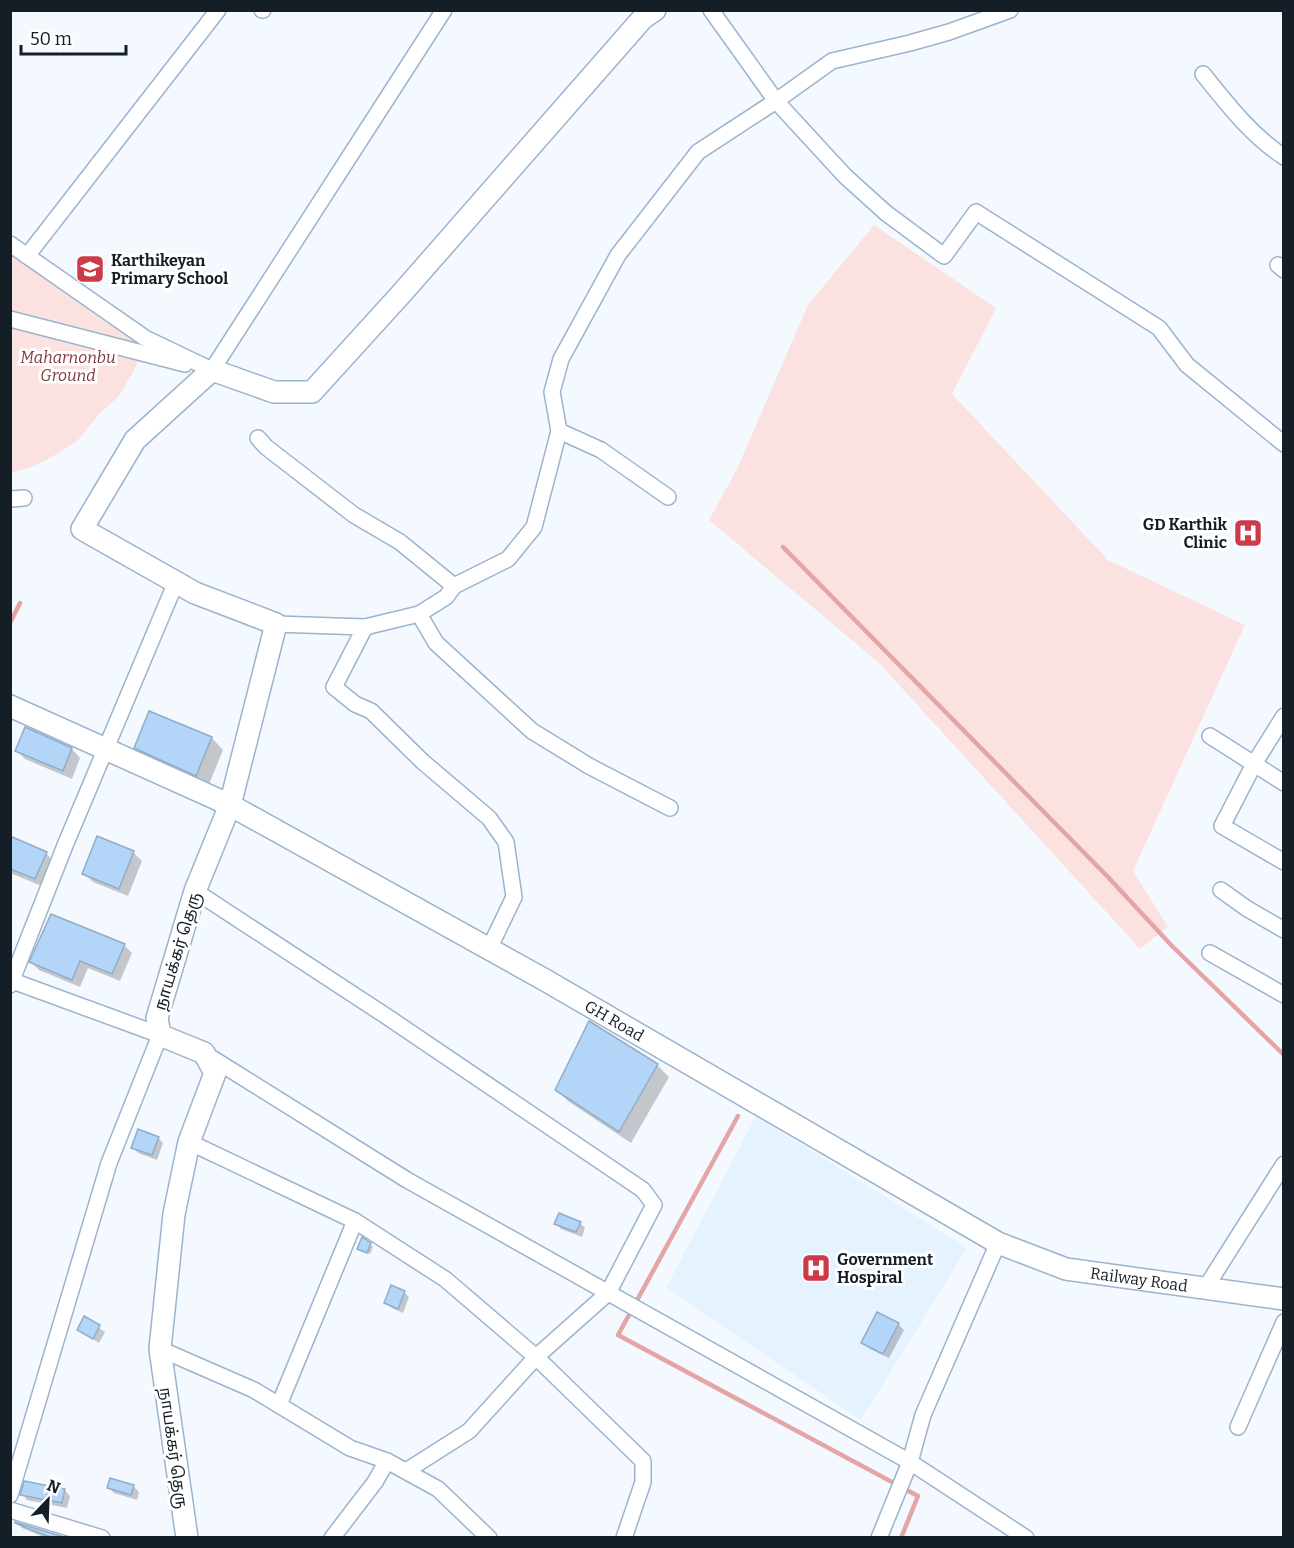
<svg xmlns="http://www.w3.org/2000/svg" width="1294" height="1548" font-family="Bitter,'Noto Sans Tamil',serif">
	<style>
		.built { fill: #e5f2ff }
		.green { fill: #fbe2e1 }
		.shadow { fill: #0003 }
		.lines { fill: none; stroke-linecap: round; stroke-linejoin: round }
		.stream { stroke: #e4a5a4; stroke-width: 4.5 }
		.building { fill: #b3d5f8; stroke: #93acc6; stroke-width: 1.5 }
		.street-casing { stroke: #9bb4ce; stroke-width: 18 }
		.secondary-casing { stroke: #9bb4ce; stroke-width: 24 }
		.street { stroke: #fff; stroke-width: 15 }
		.secondary { stroke: #fff; stroke-width: 21 }
		.labels { text-anchor: middle; stroke-width: 6; stroke-linejoin: round; paint-order: stroke }
		.poi-label { font-size: 16px; font-weight: bold; fill: #141e27; stroke: #fff; text-anchor: start }
		.park-label { font-size: 16px; font-style: italic; fill: #83373a; stroke: #fff }
		.street-label { font-size: 16px; fill: #141e27; stroke: #fff }
	</style>
	<rect width="100%" height="100%" fill="#f4f9ff"/>
	<polygon class="built" points="756,1116 967,1248 861,1420 666,1288"/>
	<g class="green">
		<polygon points="874,225 996,308 952,394 1108,560 1245,625 1133,871 1168,927 1140,949 879,663 709,520 737,469 808,305"/>
		<polygon points="10,252 56,283 104,321 146,346 134,370 119,396 99,414 78,440 59,453 34,466 11,473"/>
	</g>
	<g class="shadow">
		<polygon points="26,729 72,749 80,758 72,779 25,759 16,750"/>
		<polygon points="212,738 223,750 208,787 147,759 135,747"/>
		<polygon points="10,838 46,853 54,862 44,887 10,873"/>
		<polygon points="98,838 134,853 142,861 128,896 93,882 84,873"/>
		<polygon points="124,945 132,953 120,981 88,968 80,987 39,970 31,962"/>
		<polygon points="657,1065 669,1077 631,1143 568,1101 556,1090"/>
		<polygon points="158,1138 163,1143 157,1160 138,1153 133,1147"/>
		<polygon points="556,1223 580,1223 585,1228 582,1237 561,1229"/>
		<polygon points="370,1244 373,1247 370,1254 361,1251"/>
		<polygon points="404,1292 409,1297 403,1313 392,1308 386,1303"/>
		<polygon points="85,1318 105,1332 99,1343 78,1329"/>
		<polygon points="898,1324 904,1330 889,1358 868,1348 863,1342"/>
		<polygon points="133,1486 139,1492 137,1500 114,1493 108,1487"/>
		<polygon points="64,1490 70,1496 67,1508 27,1500 22,1494"/>
		<polygon points="18,1524 62,1538 46,1538 22,1528"/>
	</g>
	<g class="lines">
		<g class="stream">
			<polyline points="783,547 1108,877 1172,946 1284,1055"/>
			<polyline points="10,623 20,603"/>
			<polyline points="738,1116 618,1335 918,1496 901,1538"/>
		</g>
	</g>
	<g class="building">
		<polygon points="149,711 212,737 196,776 134,748"/>
		<polygon points="25,727 72,748 63,771 15,751"/>
		<polygon points="10,836 47,852 35,879 10,869"/>
		<polygon points="97,836 134,851 119,889 82,874"/>
		<polygon points="51,914 125,944 112,974 80,961 72,980 29,962"/>
		<polygon points="589,1021 658,1064 619,1132 555,1090"/>
		<polygon points="138,1129 159,1137 152,1155 131,1148"/>
		<polygon points="559,1213 581,1222 576,1232 554,1224"/>
		<polygon points="362,1237 371,1243 367,1253 357,1249"/>
		<polygon points="391,1285 405,1291 398,1309 384,1303"/>
		<polygon points="877,1312 899,1323 883,1354 861,1343"/>
		<polygon points="84,1316 100,1325 93,1339 77,1330"/>
		<polygon points="110,1478 134,1485 131,1495 107,1488"/>
		<polygon points="24,1481 65,1489 62,1503 20,1495"/>
		<polygon points="15,1522 67,1538 52,1538 15,1523"/>
	</g>
	<g class="lines">
		<g class="street-casing">
			<g id="street">
				<polyline points="262,10 263,10"/>
				<polyline points="711,10 776,101 832,61 910,43 949,32 1010,10"/>
				<path d="M1203 74C1227 104 1251 135 1284 157"/>
				<polyline points="10,244 145,338 212,370 444,10"/>
				<polyline points="27,256 218,10"/>
				<polyline points="1278,265 1284,270"/>
				<polyline points="10,319 185,364"/>
				<polyline points="559,431 601,450 668,497"/>
				<polyline points="258,438 266,447 354,515 400,542 454,586"/>
				<polyline points="10,499 24,498"/>
				<polyline points="419,614 436,643 532,731 589,766 670,808"/>
				<polyline points="276,624 365,627 334,687 355,704 371,711 423,762 489,818 506,842 514,897 489,949"/>
				<polyline points="365,627 419,614 446,597 454,586 508,559 534,527 559,431 552,392 561,359 618,255 698,152 776,101 845,176 886,213 944,256 976,212 1159,328 1187,365 1284,444"/>
				<polyline points="1284,716 1254,764 1222,826 1284,862"/>
				<polyline points="1210,736 1284,783"/>
				<polyline points="1221,890 1246,908 1284,930"/>
				<polyline points="195,891 386,1016 643,1190 654,1205 608,1293 536,1357 469,1431 406,1471"/>
				<polyline points="1210,953 1284,995"/>
				<polyline points="10,980 160,1035 109,1163 10,1495"/>
				<polyline points="10,985 66,843 176,582"/>
				<polyline points="207,1055 407,1180 910,1462 1026,1538"/>
				<polyline points="189,1142 355,1221 445,1279 536,1357 643,1461 643,1482 624,1538"/>
				<polyline points="1206,1287 1284,1164"/>
				<polyline points="160,1349 254,1390 350,1448 387,1461 438,1489 489,1538"/>
				<polyline points="279,1405 355,1221"/>
				<polyline points="1238,1427 1284,1322"/>
				<polyline points="10,1510 102,1538"/>
				<polyline points="332,1538 375,1482 387,1461"/>
				<polyline points="879,1538 910,1462 923,1415 998,1243"/>
			</g>
		</g>
		<g class="secondary-casing">
			<g id="secondary">
				<path id="s1" d="M10 706 230 805 545 980 998 1243 1066 1269 1284 1299"/>
				<polyline points="187,1538 160,1349 174,1214 189,1142 215,1073 204,1053 160,1035 157,1018 195,891 230,805 276,624 195,593 82,529 135,440 212,370 274,392 312,392 402,293 643,18 655,10"/>
			</g>
		</g>
		<use href="#street" class="street"/>
		<use href="#secondary" class="secondary"/>
	</g>
	<defs>
		<g id="school-square" transform="scale(1.5)"><rect x="-9" y="-9" width="18" height="18" rx="4" fill="#cb3b49" stroke="#fff"/><path d="M0-5L7-2L0 1L-7-2ZM-4 1L0 2.5L4 1V4Q0 6-4 4Z" fill="#fff"/></g>
		<g id="hospital-square" transform="scale(1.5)"><rect x="-9" y="-9" width="18" height="18" rx="4" fill="#cb3b49" stroke="#fff"/><path d="M-5-5h3v3.5h4V-5h3V5h-3V1.5h-4V5h-3Z" fill="#fff"/></g>
	</defs>
	<g fill-rule="evenodd">
		<use href="#school-square" x="90" y="269"/>
		<use href="#hospital-square" x="1248" y="533"/>
		<use href="#hospital-square" x="816" y="1268"/>
	</g>
	<g class="labels">
		<g class="poi-label">
			<text x="111" y="266">Karthikeyan<tspan x="111" dy="18">Primary School</tspan></text>
			<text x="1227" y="530" text-anchor="end">GD Karthik<tspan x="1227" dy="18">Clinic</tspan></text>
			<text x="837" y="1265">Government<tspan x="837" dy="18">Hospiral</tspan></text>
		</g>
		<g class="park-label">
			<text x="68" y="363">Maharnonbu<tspan x="68" dy="18">Ground</tspan></text>
		</g>
		<g class="street-label">
			<text transform="translate(177 951) rotate(-73)" y="6">நாயக்கர் தெரு</text>
			<text dy="6" stroke="none"><textPath href="#s1" startOffset="682">GH Road</textPath></text>
			<text dy="6" stroke="none"><textPath href="#s1" startOffset="1272">Railway Road</textPath></text>
			<text transform="translate(174 1448) rotate(82)" y="6">நாயக்கர் தெரு</text>
		</g>
	</g>
	<rect width="1294" height="1548" fill="none" stroke="#141e27" stroke-width="24"/>
	<g transform="translate(48 1500) rotate(23)" stroke="#ffffff" stroke-width="4.5" paint-order="stroke">
	<path d="M0-4.5L10 22L0 15L-10 22Z" fill="#141e27"/>
	<text y="-9" font-size="16" font-weight="bold" text-anchor="middle" fill="#141e27">N</text>
	</g>
	<path d="M21 45v9h105v-9" fill="none" stroke="#141e27" stroke-width="3"/>
	<text x="30" y="45" font-size="18" fill="#141e27" stroke="#ffffff" stroke-width="4.5" paint-order="stroke">50 m</text>
</svg>
